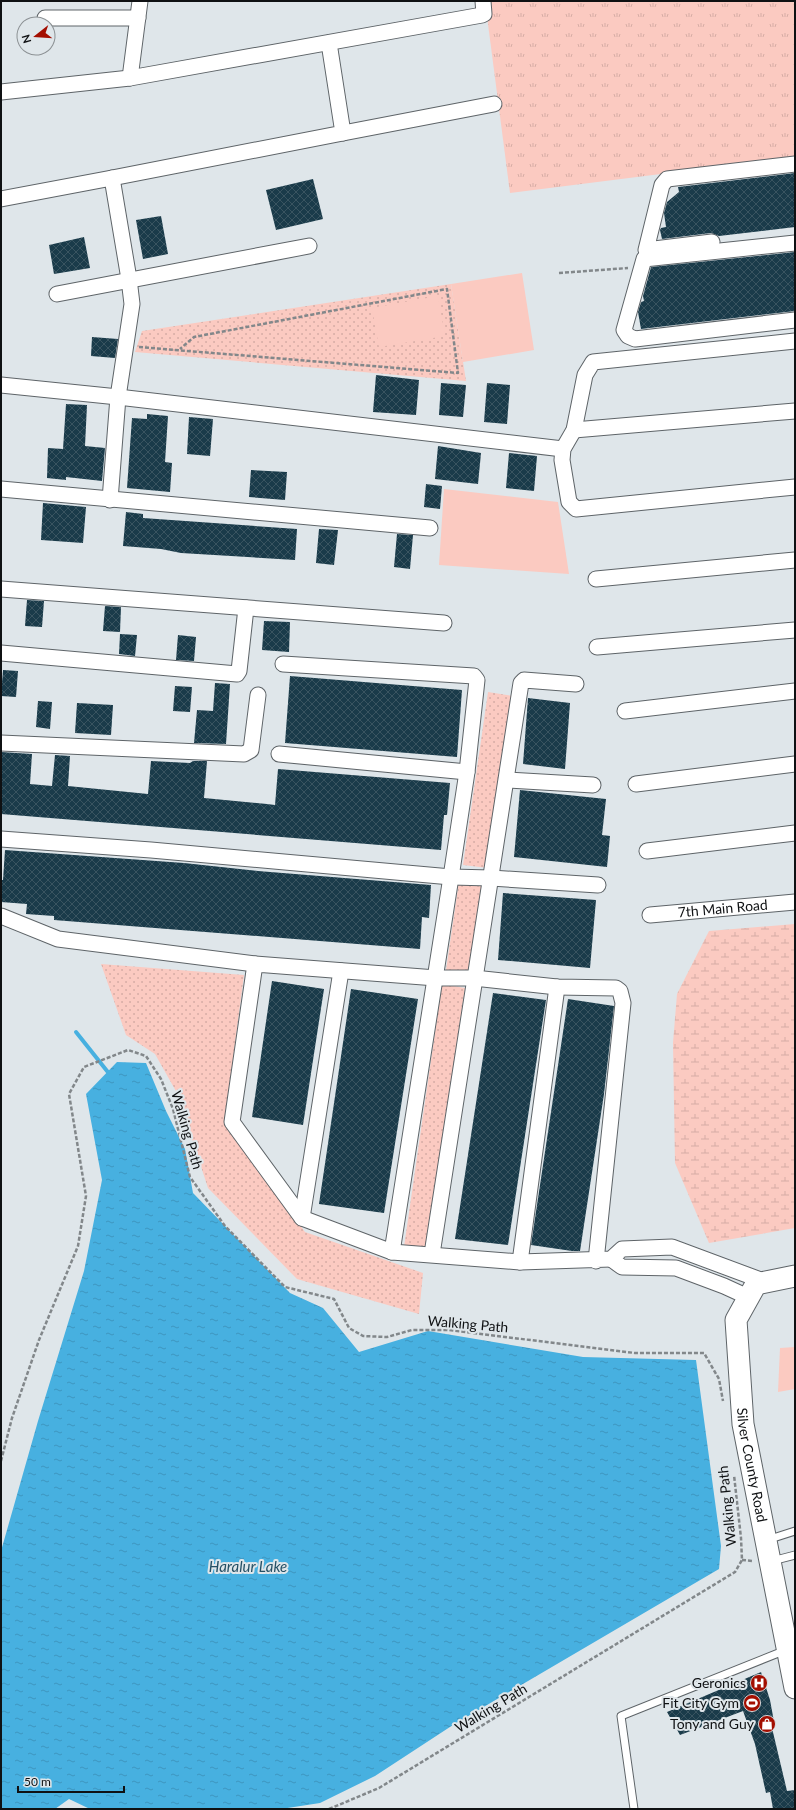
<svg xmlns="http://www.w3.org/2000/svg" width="796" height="1810" font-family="Lato,sans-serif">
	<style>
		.grass { fill: url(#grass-tufts) }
		.wetland { fill: url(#wetland-marsh) }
		.park { fill: url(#park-dots) }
		.pitch { fill: #fbcac1 }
		.water { fill: url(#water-ripples) }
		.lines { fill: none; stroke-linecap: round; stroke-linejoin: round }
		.stream { stroke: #47b0e0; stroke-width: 4 }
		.building { fill: url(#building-cross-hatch) }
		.lane-casing { stroke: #5e6468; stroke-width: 9 }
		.street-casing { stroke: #5e6468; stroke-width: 17 }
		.secondary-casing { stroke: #5e6468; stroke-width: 23 }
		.path { stroke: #82878a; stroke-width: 2.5; stroke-dasharray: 4 2; stroke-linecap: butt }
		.lane { stroke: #fff; stroke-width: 7 }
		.street { stroke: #fff; stroke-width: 15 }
		.secondary { stroke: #fff; stroke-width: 21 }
		.labels { text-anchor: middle; stroke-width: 4; stroke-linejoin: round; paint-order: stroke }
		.street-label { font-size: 14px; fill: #0f1113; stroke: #dfe6ea }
		.poi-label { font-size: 14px; fill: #0f1113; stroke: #dfe6ea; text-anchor: end }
		.water-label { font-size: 15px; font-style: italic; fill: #255065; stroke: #dfe6ea }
	</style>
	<defs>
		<pattern id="grass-tufts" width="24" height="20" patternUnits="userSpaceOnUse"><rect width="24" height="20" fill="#fbcac1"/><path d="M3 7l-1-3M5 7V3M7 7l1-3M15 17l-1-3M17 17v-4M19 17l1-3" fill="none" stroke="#d6aca5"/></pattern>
		<pattern id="wetland-marsh" width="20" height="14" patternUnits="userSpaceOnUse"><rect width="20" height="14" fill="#fbcac1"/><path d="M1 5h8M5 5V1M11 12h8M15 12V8" fill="none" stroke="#d6aca5"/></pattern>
		<pattern id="park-dots" width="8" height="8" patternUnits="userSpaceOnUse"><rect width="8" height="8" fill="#fbcac1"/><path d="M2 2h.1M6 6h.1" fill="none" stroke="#d6aca5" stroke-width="1.8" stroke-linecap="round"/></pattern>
		<pattern id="water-ripples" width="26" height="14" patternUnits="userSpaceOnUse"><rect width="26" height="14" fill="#47b0e0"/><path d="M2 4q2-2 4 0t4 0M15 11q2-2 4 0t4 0" fill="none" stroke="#3d96bf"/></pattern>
		<pattern id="building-cross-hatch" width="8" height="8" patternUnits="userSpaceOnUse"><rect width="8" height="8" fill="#1a3b4a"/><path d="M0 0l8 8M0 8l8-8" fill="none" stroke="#395460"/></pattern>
	</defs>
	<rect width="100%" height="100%" fill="#dfe6ea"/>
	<polygon class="grass" points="485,1 795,1 795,157 510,193"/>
	<polygon class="wetland" points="795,924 795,1228 709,1243 675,1163 673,1043 677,994 709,931"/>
	<g class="park">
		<polygon points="451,284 466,381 135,352 142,331"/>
		<polygon points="488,692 513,696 488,868 463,865"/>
		<polygon points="459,881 482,885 469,974 446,970"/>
		<polygon points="101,964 244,975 225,1120 305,1232 423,1273 419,1314 297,1279 208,1188 177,1093 155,1054 126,1035"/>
		<polygon points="442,984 465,988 426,1251 404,1247"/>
	</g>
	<g class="pitch">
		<polygon points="522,273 534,350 463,362 451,284"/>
		<polygon points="438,296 445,336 379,347 372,308"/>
		<polygon points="444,489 558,502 569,574 439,565"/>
		<polygon points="795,1347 795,1389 778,1392 780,1348"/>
	</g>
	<polygon class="water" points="117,1062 146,1063 166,1111 185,1149 193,1193 290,1293 323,1308 359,1352 428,1331 583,1357 696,1360 721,1546 719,1569 453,1725 375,1776 320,1803 281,1809 90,1809 69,1799 55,1809 1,1809 1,1551 38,1421 84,1271 102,1180 86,1094"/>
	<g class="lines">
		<polyline class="stream" points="76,1032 111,1076"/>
	</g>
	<g class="building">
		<polygon points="795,173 795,227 719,236 711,233 662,239 660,230 661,228 666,227 664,213 667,202 679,192 678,187"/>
		<polygon points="313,179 323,219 276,230 266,190"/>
		<polygon points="161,216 168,254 143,259 136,220"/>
		<polygon points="84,237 90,268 54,274 49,245"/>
		<polygon points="795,252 795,311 641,329 638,312 641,302 644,301 643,296 651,267"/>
		<polygon points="92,337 118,339 115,358 91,356"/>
		<polygon points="376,375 419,380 416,415 373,412"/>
		<polygon points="441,383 466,385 463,417 439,415"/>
		<polygon points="487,383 510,385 507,424 484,422"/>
		<polygon points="66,404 87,405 85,446 105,448 102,481 66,477 66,480 47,478 48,448 63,449"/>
		<polygon points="147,414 168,416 165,462 172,463 170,492 127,488 132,418 147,419"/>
		<polygon points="189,417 213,419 210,456 187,454"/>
		<polygon points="438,446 481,453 478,484 435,479"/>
		<polygon points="509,453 537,456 534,491 506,488"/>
		<polygon points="251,470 287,472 285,500 249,497"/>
		<polygon points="426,484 442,486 440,509 424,507"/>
		<polygon points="43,503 86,507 83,543 41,540"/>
		<polygon points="126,512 143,514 143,518 297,529 295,560 181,553 161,549 123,546"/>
		<polygon points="319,529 338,530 334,565 316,563"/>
		<polygon points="397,534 413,535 410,569 394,567"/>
		<polygon points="27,600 44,601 42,627 25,626"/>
		<polygon points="105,606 121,607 120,632 103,631"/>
		<polygon points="264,621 290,622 289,652 262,650"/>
		<polygon points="120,634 137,635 135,656 119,654"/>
		<polygon points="178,635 196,637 194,661 176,660"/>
		<polygon points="3,670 18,671 16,697 1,696"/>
		<polygon points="290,676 462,690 457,757 285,743"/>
		<polygon points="215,683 230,684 226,744 194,743 197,710 213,711"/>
		<polygon points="175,686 192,687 190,712 173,711"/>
		<polygon points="528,698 570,703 565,769 523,764"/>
		<polygon points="38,701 52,702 50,729 36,727"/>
		<polygon points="77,703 113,705 111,735 75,733"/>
		<polygon points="1,752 32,754 30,784 52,786 55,755 70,756 68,786 148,794 151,761 190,763 193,761 207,761 204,798 267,804 275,805 278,769 450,783 447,815 444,815 441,850 1,814"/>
		<polygon points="520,790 606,799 602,835 610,836 607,867 514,857"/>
		<polygon points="5,850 184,863 258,871 431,885 429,918 422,917 420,949 54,920 54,916 26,914 27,904 1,902 1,880 3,880"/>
		<polygon points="503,893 596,900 590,968 498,960"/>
		<polygon points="272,981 324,989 303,1125 252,1117"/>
		<polygon points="351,989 418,999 384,1213 319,1204"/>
		<polygon points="493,993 546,1000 508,1245 455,1239"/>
		<polygon points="568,999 614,1006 604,1094 580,1251 572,1251 531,1245"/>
		<polygon points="761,1672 770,1700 775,1727 772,1728 787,1791 795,1790 795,1809 773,1809 770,1792 766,1793 755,1744 743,1711 680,1735 667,1712"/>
	</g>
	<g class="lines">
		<g class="lane-casing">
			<g id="lane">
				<polyline points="767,1540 795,1531"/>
				<polyline points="772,1561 795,1555"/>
				<polyline points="634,1809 621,1716 786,1650"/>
			</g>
		</g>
		<g class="street-casing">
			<g id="street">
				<polyline points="140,1 130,78 482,15 484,14 483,1"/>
				<polyline points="45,18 138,18"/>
				<polyline points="1,92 130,78"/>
				<polyline points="343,133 494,104"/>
				<polyline points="112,178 343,133 329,43"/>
				<polyline points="1,199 112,178 129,279 132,304 118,397 110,500"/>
				<polyline points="712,242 646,250 662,185 667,179 795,164"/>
				<polyline points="795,243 644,259 624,330 628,336 635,339 795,320"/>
				<polyline points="57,294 309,246"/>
				<polyline points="795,341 593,362 585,375 574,430 563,449 562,460 569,502 576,509 795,487"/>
				<polyline points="1,385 118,397 563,449"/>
				<polyline points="574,430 795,411"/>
				<polyline points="1,489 430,528"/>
				<polyline points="596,579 795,560"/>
				<polyline points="1,589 444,623"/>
				<polyline points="597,647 795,630"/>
				<polyline points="1,653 237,674 239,671 246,608"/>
				<polyline points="283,664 474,676 477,680 467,772 451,877 392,1252"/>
				<polyline points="625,711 795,691"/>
				<polyline points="1,743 244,754 251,750 258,695"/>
				<polyline points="279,754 467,772"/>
				<polyline points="507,780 593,785"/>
				<polyline points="636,784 795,764"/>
				<polyline points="1,839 151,850 451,877 491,878 598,885"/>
				<polyline points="647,851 795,833"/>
				<path id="s1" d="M650 915 795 902"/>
				<polyline points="1,916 58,939 255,964"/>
				<polyline points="302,1218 341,971"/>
				<polyline points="432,1254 521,683 524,680 576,684"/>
				<polyline points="611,1259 622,1267 676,1268 724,1286 748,1297"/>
				<polyline points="596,1261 623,1003 620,991 616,988 557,987 474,978 436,978 255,964 232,1122 302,1218 392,1252 520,1262 611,1259 622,1249 672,1247 766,1282"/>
				<polyline points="520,1262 557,987"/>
			</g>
		</g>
		<g class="secondary-casing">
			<g id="secondary">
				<path id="s2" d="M795 1276 756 1284 736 1320 743 1424 795 1688"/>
			</g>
		</g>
		<g class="path">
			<polyline points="559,273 628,268"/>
			<polyline points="139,347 458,373 447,289 194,337 180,349"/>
			<polyline points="1,1461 12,1418 39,1340 78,1246 86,1196 69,1094 84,1067 128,1050 146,1056 161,1079 173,1109 190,1177 225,1226 285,1287 334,1299 349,1328 363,1336 387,1337 412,1330 449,1330 635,1353 704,1353 719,1379 723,1401"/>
			<polyline points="742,1560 753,1561"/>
			<polyline points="329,1809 379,1788 735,1572 742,1560 741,1538 734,1475"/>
		</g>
		<use href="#lane" class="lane"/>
		<use href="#street" class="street"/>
		<use href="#secondary" class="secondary"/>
	</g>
	<defs>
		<g id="hospital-disc" transform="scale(0.9)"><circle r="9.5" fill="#a30e00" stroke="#dfe6ea"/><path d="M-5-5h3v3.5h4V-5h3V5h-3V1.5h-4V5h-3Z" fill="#fff"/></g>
		<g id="stadium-disc" transform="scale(0.9)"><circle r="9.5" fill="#a30e00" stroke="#dfe6ea"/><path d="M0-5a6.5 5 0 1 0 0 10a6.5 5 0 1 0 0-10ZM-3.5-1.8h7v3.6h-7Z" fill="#fff"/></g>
		<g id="shop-disc" transform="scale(0.9)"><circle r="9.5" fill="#a30e00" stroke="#dfe6ea"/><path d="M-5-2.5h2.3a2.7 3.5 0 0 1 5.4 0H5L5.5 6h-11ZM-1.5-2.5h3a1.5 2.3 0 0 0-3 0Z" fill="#fff"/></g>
	</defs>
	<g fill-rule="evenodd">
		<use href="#hospital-disc" x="759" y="1683"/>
		<use href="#stadium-disc" x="752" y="1703"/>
		<use href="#shop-disc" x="767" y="1724"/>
	</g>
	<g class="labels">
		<g class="street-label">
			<text dy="5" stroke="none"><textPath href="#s1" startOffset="73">7th Main Road</textPath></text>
			<text transform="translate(187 1130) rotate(74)" y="5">Walking Path</text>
			<text transform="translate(468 1324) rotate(5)" y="5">Walking Path</text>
			<text dy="5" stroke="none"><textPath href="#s2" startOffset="227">Silver County Road</textPath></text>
			<text transform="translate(727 1506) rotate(-96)" y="5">Walking Path</text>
			<text transform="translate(491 1708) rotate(-31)" y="5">Walking Path</text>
		</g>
		<g class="poi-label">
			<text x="746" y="1688">Geronics</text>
			<text x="739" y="1708">Fit City Gym</text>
			<text x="754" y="1729">Tony and Guy</text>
		</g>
		<g class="water-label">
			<text x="248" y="1572">Haralur Lake</text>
		</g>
	</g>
	<rect width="796" height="1810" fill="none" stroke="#0f1113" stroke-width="4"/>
	<g transform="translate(36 36) rotate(253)"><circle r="19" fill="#dfe6ea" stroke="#8c9194"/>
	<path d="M0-3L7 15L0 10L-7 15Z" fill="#a30e00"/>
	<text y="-6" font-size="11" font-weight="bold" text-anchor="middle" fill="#0f1113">N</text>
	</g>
	<path d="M18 1786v6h106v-6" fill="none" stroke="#0f1113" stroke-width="2"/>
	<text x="24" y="1786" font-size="12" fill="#0f1113" stroke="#dfe6ea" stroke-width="3" paint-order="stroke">50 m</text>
</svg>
